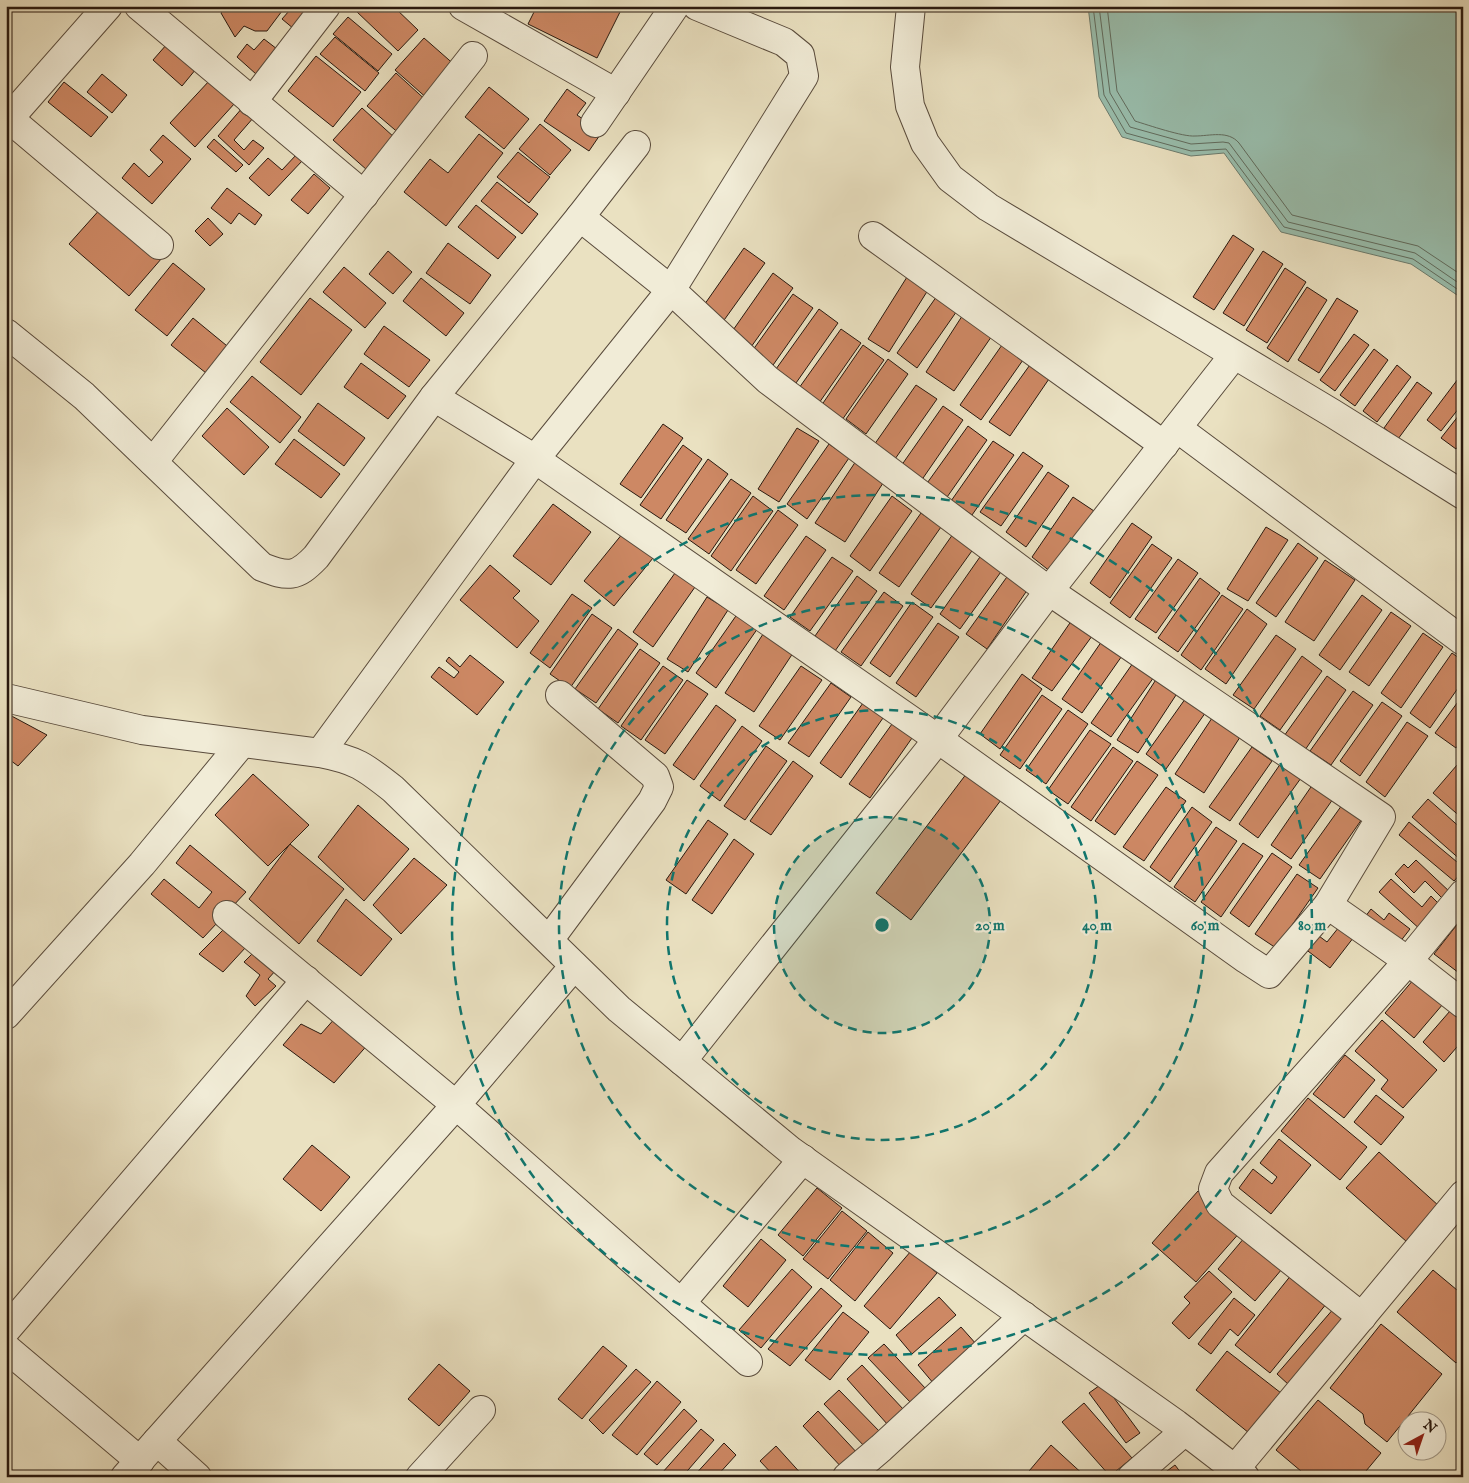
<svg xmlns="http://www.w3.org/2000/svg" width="1469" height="1483" font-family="'IM FELL English',serif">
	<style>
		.water { fill: #99bead; stroke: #6c7c6e }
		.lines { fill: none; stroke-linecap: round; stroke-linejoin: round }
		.shore { stroke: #616c5e; stroke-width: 1 }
		.building { fill: #cd8864; stroke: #29190f }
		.minor-casing { stroke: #594b3c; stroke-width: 30 }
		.minor { stroke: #f1ecd7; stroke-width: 28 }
		.ring { fill: none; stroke: #0f766e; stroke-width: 2.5; stroke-dasharray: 9 6 }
		.centre { fill: #0f766e; stroke: #f1ecd7; stroke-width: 2.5 }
		.ring-label { font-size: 15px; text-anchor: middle; font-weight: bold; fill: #0f766e; stroke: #f1ecd7; stroke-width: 4.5; stroke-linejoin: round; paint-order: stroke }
	</style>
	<rect width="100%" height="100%" fill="#eae1c1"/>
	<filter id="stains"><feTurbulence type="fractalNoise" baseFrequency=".004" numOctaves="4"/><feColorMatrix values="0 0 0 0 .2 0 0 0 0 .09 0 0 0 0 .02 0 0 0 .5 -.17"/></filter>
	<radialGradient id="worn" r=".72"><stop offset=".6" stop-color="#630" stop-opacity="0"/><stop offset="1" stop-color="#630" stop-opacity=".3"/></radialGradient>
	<polygon class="water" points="1088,6 1463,6 1463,299 1411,264 1281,232 1224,153 1191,156 1122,137 1099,97"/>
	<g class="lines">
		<g class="shore">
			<polyline points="1093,6 1104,95 1126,133 1191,151 1226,149 1284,227 1413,259 1463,293"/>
			<polyline points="1099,6 1110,93 1130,127 1191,144 1223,142 1229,143 1288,222 1415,253 1463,286"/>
			<path d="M1107 6 1117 91 1135 121C1148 125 1183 137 1195 136 1210 136 1228 130 1239 143L1292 215 1418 246 1463 276"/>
		</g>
	</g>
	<g class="building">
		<polygon points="226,6 312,6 294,29 282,19 289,11 285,7 267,31 255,31 244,26 235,37 221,13"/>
		<polygon points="360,6 393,6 418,30 398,51 356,11"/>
		<polygon points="537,6 614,6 621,10 597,58 528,24"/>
		<polygon points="348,17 392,54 378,71 333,34"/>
		<polygon points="335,37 379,73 365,91 320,54"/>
		<polygon points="424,38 457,67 429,100 395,70"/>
		<polygon points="264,39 277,49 256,74 237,57 247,44 254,50"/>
		<polygon points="167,44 196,69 182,86 153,60"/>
		<polygon points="316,56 361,92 333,127 288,91"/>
		<polygon points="396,73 429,103 401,135 367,106"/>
		<polygon points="102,74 127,95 112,113 87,92"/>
		<polygon points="210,80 235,103 195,147 170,123"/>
		<polygon points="64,82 108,117 91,137 48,102"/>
		<polygon points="489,87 529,119 504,149 465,117"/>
		<polygon points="567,89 586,103 577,115 602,132 589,151 544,121"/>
		<polygon points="243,107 254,117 234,140 244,150 253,140 264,148 249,165 218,136"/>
		<polygon points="362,108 395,138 367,170 333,140"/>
		<polygon points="540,124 571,150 550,175 519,149"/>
		<polygon points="479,134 503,153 446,226 404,192 430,159 448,173"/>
		<polygon points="163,135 191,159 152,204 122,178 134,163 149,177 163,162 150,150"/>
		<polygon points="214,139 243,165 236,172 207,147"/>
		<polygon points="518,152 550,177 529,203 497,177"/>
		<polygon points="297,154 303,160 269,196 249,178 268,158 282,170"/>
		<polygon points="314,174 330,188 308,214 291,200"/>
		<polygon points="497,182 538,214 522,234 481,201"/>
		<polygon points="227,188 262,215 255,225 239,213 231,224 211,208"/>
		<polygon points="476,205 516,237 498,259 458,227"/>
		<polygon points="102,207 162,258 129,296 69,244"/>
		<polygon points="208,218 223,234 210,246 195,231"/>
		<polygon points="1233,235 1254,249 1214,310 1193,297"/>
		<polygon points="448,243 491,275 470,304 426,273"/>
		<polygon points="744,248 765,263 722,323 702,308"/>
		<polygon points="388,251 412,272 393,294 369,274"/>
		<polygon points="1263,251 1283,264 1244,326 1223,313"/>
		<polygon points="173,263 205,289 167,336 135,310"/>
		<polygon points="344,267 386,303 365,328 323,292"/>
		<polygon points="1285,268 1306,282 1267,343 1246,330"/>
		<polygon points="773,273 793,288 751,347 731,333"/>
		<polygon points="907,277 928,290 889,352 868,339"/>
		<polygon points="421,278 464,313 446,336 403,301"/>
		<polygon points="1307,287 1327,300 1288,362 1267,348"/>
		<polygon points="939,293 959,308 917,368 897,353"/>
		<polygon points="793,294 813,308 771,368 750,354"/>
		<polygon points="310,298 352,330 301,395 260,362"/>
		<polygon points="1337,298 1358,311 1319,373 1298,360"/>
		<polygon points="819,309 838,323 796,383 776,369"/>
		<polygon points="966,310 996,330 954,391 926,372"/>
		<polygon points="193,318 232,350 211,377 171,345"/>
		<polygon points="384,326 430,360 409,387 364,354"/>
		<polygon points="841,329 861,343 819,403 799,388"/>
		<polygon points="1354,334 1369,345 1335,391 1320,380"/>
		<polygon points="863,345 884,360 842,420 821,406"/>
		<polygon points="1002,345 1023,360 981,420 960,405"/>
		<polygon points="1374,349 1388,360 1355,406 1340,395"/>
		<polygon points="888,359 908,374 866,434 846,419"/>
		<polygon points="1032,362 1051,376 1010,436 989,422"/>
		<polygon points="361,363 406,396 388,419 344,387"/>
		<polygon points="1397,365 1411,377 1377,422 1363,411"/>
		<polygon points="1461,375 1463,376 1463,403 1441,431 1427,420"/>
		<polygon points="252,376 301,417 280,443 230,402"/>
		<polygon points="1417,382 1432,393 1398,439 1384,428"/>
		<polygon points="916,385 937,399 895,459 874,445"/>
		<polygon points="318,403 365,438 344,466 298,431"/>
		<polygon points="943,406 963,420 921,481 901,466"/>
		<polygon points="227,408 269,447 244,475 202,436"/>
		<polygon points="1463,410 1463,440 1456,449 1441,438"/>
		<polygon points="663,424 683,438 641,498 620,484"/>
		<polygon points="968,426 987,440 945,500 925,486"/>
		<polygon points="797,428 819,441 779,502 758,489"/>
		<polygon points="294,439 340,474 321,498 275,464"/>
		<polygon points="993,441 1014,455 972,515 951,501"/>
		<polygon points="829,444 849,458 807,519 787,504"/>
		<polygon points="683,445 702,459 661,519 640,505"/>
		<polygon points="1023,452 1043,466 1001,526 980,512"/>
		<polygon points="708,459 728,474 686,533 666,520"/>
		<polygon points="856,461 885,480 845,542 815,523"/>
		<polygon points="1048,472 1069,486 1026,547 1006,532"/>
		<polygon points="731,479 751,493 709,554 688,539"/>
		<polygon points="753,496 773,511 731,571 711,556"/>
		<polygon points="892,496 912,511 870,571 850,556"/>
		<polygon points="1073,497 1094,511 1051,572 1032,557"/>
		<polygon points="553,504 591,532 551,585 513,556"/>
		<polygon points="778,510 798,525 756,584 736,570"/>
		<polygon points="921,513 941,527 899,587 879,573"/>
		<polygon points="1132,523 1152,537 1110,598 1090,583"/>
		<polygon points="1266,527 1288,540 1248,601 1227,589"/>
		<polygon points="623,533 653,558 614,606 584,581"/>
		<polygon points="953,534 974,548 931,608 911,594"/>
		<polygon points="806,536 826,550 784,610 764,596"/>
		<polygon points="1298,543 1318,558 1276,617 1256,603"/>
		<polygon points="1152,544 1172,558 1130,618 1110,603"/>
		<polygon points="982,554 1003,569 960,629 940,614"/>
		<polygon points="832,557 853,571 810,631 790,617"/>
		<polygon points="1178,559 1198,573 1156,633 1135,619"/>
		<polygon points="1325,560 1355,580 1314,641 1285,622"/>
		<polygon points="490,565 520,591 513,598 539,621 517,648 460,600"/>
		<polygon points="675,573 695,587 653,647 633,632"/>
		<polygon points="1009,574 1028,589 987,649 966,634"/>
		<polygon points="857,576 877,591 835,651 815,636"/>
		<polygon points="1200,578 1220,593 1178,652 1158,638"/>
		<polygon points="884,592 903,606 861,666 841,652"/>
		<polygon points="572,594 592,608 550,668 530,653"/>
		<polygon points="1222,595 1243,609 1201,670 1181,655"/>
		<polygon points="1362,595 1382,610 1340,670 1319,655"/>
		<polygon points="707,597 728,610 688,672 667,659"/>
		<polygon points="912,602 933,617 890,677 870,663"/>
		<polygon points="1247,609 1267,624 1226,684 1205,669"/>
		<polygon points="1391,612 1411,626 1369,686 1349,672"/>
		<polygon points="738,613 758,628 716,688 696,673"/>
		<polygon points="592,614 612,628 570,688 550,674"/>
		<polygon points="1074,617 1095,632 1052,691 1032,678"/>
		<polygon points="938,623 959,637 916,697 896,683"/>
		<polygon points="618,629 638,644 596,703 575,689"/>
		<polygon points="765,631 795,650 754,712 725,693"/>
		<polygon points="1423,633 1443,647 1401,708 1381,693"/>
		<polygon points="1276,635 1296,649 1254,709 1233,695"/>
		<polygon points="1104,638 1124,653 1082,713 1062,699"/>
		<polygon points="640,649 660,663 618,723 598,709"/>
		<polygon points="1452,653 1463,661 1463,681 1430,728 1410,713"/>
		<polygon points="470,655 504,682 477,715 431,677 439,667 454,678 459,672 446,661 449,657 460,667"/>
		<polygon points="1302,656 1322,671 1280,730 1260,716"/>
		<polygon points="1133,663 1154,677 1111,737 1091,723"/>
		<polygon points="663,666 683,680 641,740 621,726"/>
		<polygon points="801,666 822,680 780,740 759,726"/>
		<polygon points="1022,674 1042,689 1000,749 980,734"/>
		<polygon points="1327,676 1346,690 1305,750 1284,736"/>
		<polygon points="1157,678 1178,692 1138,753 1117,740"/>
		<polygon points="687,680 708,694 665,754 645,740"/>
		<polygon points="831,683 851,697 809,757 788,743"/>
		<polygon points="1353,691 1373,705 1331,765 1310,751"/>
		<polygon points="1042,695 1062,709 1020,769 1000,755"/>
		<polygon points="1188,695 1208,709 1166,769 1146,754"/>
		<polygon points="1463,695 1463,738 1456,748 1435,733"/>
		<polygon points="1382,702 1402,716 1360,776 1340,761"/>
		<polygon points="863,703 883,718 841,778 820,763"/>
		<polygon points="716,705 736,720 694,780 673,765"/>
		<polygon points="1068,710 1088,724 1046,784 1026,770"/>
		<polygon points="1216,712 1244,731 1204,793 1175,774"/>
		<polygon points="6,713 47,735 18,766 6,757"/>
		<polygon points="1407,722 1428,736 1385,797 1366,782"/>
		<polygon points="892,724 912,738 870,798 849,784"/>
		<polygon points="742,726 762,741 720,801 700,786"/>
		<polygon points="1090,730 1111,744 1068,804 1048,790"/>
		<polygon points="766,746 787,761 745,820 724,806"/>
		<polygon points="1113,747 1133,761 1091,821 1071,807"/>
		<polygon points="1252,747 1272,761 1230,821 1209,807"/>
		<polygon points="793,761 813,776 771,835 750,821"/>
		<polygon points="1137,761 1158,775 1115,835 1095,821"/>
		<polygon points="1281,763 1301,778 1258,838 1239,824"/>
		<polygon points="1457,765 1463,770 1463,819 1433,793"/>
		<polygon points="967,773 1001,800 911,920 876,893"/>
		<polygon points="253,774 309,825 268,866 215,815"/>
		<polygon points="1313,784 1333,799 1291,859 1271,845"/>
		<polygon points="1166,787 1186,801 1144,861 1123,847"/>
		<polygon points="1428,799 1463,830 1463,862 1412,817"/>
		<polygon points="358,805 409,849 364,901 318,857"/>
		<polygon points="1342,805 1362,819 1320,879 1299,865"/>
		<polygon points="1192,807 1212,822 1170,882 1150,867"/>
		<polygon points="708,820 728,834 686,894 666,880"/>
		<polygon points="1409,822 1463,867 1463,871 1454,881 1399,835"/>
		<polygon points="1216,827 1237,841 1195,902 1174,887"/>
		<polygon points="734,839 754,854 712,914 692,900"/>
		<polygon points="1243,843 1263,856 1221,917 1201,902"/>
		<polygon points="290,844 344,889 299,944 249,899"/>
		<polygon points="190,845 246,892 203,938 151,894 164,879 199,908 212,892 176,863"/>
		<polygon points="1272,853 1292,867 1249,927 1230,913"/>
		<polygon points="414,858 447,885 401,934 373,905"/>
		<polygon points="1416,860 1451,893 1444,900 1425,881 1414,893 1395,874 1404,864 1408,868"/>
		<polygon points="1297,874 1318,888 1276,948 1255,934"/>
		<polygon points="1391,879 1422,907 1431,896 1443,908 1422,931 1379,892"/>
		<polygon points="346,899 392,939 361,976 317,941"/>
		<polygon points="1371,909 1384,920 1389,913 1410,929 1396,947 1362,921"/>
		<polygon points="1463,917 1463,976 1434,954"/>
		<polygon points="1343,922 1357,933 1330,968 1304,948 1315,933 1327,942"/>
		<polygon points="225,928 246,947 223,972 199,954"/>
		<polygon points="257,949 284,961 268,979 276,986 255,1006 246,996 260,975 244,962"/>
		<polygon points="1414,979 1443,1004 1414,1038 1385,1013"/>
		<polygon points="1450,1011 1463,1022 1463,1040 1444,1062 1423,1042"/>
		<polygon points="337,1016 370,1042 334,1083 283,1045 301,1024 321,1034"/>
		<polygon points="1382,1020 1437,1070 1403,1108 1381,1089 1388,1080 1355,1051"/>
		<polygon points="1345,1055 1375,1080 1344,1118 1313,1094"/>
		<polygon points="1376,1095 1404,1117 1381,1145 1354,1122"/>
		<polygon points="1308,1098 1367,1147 1340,1180 1281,1131"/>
		<polygon points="1279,1139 1311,1165 1271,1214 1239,1188 1253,1169 1272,1184 1277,1177 1260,1163"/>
		<polygon points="312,1145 350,1177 321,1211 283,1179"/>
		<polygon points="1379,1152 1439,1206 1407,1242 1346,1188"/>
		<polygon points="817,1188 842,1208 803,1256 778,1235"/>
		<polygon points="1198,1191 1242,1230 1196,1282 1152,1243"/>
		<polygon points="842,1211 867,1231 828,1279 803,1259"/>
		<polygon points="868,1232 893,1253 855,1301 830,1280"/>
		<polygon points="1245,1237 1282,1269 1255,1301 1218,1269"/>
		<polygon points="761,1239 786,1260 748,1307 723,1286"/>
		<polygon points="911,1251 937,1273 890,1329 864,1306"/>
		<polygon points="792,1269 812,1287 761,1348 739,1330"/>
		<polygon points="1433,1270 1463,1295 1463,1356 1456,1363 1397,1312"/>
		<polygon points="1209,1271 1232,1292 1189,1339 1172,1323 1190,1303 1184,1297"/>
		<polygon points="1292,1274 1327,1303 1270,1373 1235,1345"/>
		<polygon points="821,1288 842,1306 790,1366 768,1349"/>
		<polygon points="939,1297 956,1315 912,1354 896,1335"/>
		<polygon points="1234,1298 1255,1315 1238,1336 1230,1329 1211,1354 1198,1344"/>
		<polygon points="1335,1307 1347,1318 1289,1385 1277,1374"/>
		<polygon points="843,1312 869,1332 830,1380 805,1360"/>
		<polygon points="1381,1324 1442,1374 1387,1442 1365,1424 1363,1414 1330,1388"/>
		<polygon points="961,1327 977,1345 934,1384 918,1365"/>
		<polygon points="884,1344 926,1389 911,1403 868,1358"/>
		<polygon points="603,1346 627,1366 582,1419 558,1399"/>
		<polygon points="1227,1351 1281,1393 1249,1433 1196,1390"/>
		<polygon points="439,1364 470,1391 439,1426 408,1399"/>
		<polygon points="862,1365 904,1410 888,1425 847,1379"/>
		<polygon points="636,1369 651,1382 603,1434 589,1420"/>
		<polygon points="657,1381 681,1402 637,1455 612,1435"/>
		<polygon points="1103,1383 1140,1433 1126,1443 1089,1393"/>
		<polygon points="839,1390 882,1434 867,1449 824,1404"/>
		<polygon points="1318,1400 1381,1453 1361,1477 1308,1477 1276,1450"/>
		<polygon points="1084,1403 1132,1458 1110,1476 1062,1422"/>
		<polygon points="684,1409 697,1421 657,1465 644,1454"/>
		<polygon points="818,1411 860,1456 845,1471 803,1426"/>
		<polygon points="701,1429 714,1440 682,1477 666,1477 662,1473"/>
		<polygon points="724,1443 736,1455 716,1477 693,1477"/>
		<polygon points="1051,1445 1086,1477 1024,1477"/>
		<polygon points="776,1446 804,1477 775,1477 760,1461"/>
		<polygon points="1175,1465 1184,1477 1159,1477"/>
	</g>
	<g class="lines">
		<g class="minor-casing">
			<g id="minor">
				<polyline points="139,6 364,195"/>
				<polyline points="463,6 616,93"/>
				<polyline points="911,6 905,67 910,106 925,143 950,178 988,207 1332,413 1463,495"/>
				<polyline points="252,102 326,6"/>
				<polyline points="6,116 159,245"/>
				<polyline points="6,122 108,6"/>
				<polyline points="595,123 675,6"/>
				<polyline points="580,217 671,290 768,380 1049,591 1381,817 1328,905"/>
				<polyline points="873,236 1164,445"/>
				<path d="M6 333 84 396 262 567C288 577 296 578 316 557L434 397 580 217 636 145"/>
				<polyline points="434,397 535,459 938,739 1246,959 1269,974 1328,905 1408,961 1463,1004"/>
				<polyline points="1177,428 1463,641"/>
				<polyline points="153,462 473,56"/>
				<path d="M6 698 142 730 320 753C356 760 364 766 393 789L619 1009 791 1151 1176 1424 1245 1477"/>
				<polyline points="320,753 535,459 671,290 804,76 800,55 784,42 697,6"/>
				<polyline points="227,915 456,1105 748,1362"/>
				<polyline points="549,940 652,801 659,787 655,776 560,695"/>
				<polyline points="6,1015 142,864 242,743"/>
				<polyline points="682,1061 938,739 1049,591 1234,355"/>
				<polyline points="681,1303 803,1159"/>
				<polyline points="1362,1317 1220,1204 1213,1189 1219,1173 1408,961 1463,894"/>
				<polyline points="6,1330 306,980"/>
				<polyline points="6,1348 140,1461"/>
				<polyline points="157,1441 197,1477"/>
				<polyline points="1235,1469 1463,1195"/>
				<polyline points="125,1477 456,1105 574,966"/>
				<polyline points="420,1477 481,1410"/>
				<polyline points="847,1477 881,1448 1024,1316"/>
				<polyline points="1132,1477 1185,1431"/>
			</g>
		</g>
		<use href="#minor" class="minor"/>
	</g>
	<circle cx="882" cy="925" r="108" fill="#0f766e" fill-opacity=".12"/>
	<g class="ring">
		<circle cx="882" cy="925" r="108"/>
		<circle cx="882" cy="925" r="215"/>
		<circle cx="882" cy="925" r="323"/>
		<circle cx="882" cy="925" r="430"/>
	</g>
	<circle cx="882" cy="925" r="8" class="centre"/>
	<g class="ring-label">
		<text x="990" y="930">20 m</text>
		<text x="1097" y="930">40 m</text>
		<text x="1205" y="930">60 m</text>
		<text x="1312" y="930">80 m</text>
	</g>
	<rect width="1469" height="1483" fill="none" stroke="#eae1c1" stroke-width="25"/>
	<rect x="8" y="8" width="1454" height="1468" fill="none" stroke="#29190f" stroke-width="2.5"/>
	<rect x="12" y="12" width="1444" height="1458" fill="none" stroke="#29190f"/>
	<g transform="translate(1422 1436) rotate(40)"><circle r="24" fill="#f1ecd7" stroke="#a19887"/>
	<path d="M0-4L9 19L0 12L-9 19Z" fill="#8f2418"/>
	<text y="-8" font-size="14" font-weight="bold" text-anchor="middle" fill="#29190f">N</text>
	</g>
	<rect width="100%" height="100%" filter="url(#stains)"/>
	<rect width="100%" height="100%" fill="url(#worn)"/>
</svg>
